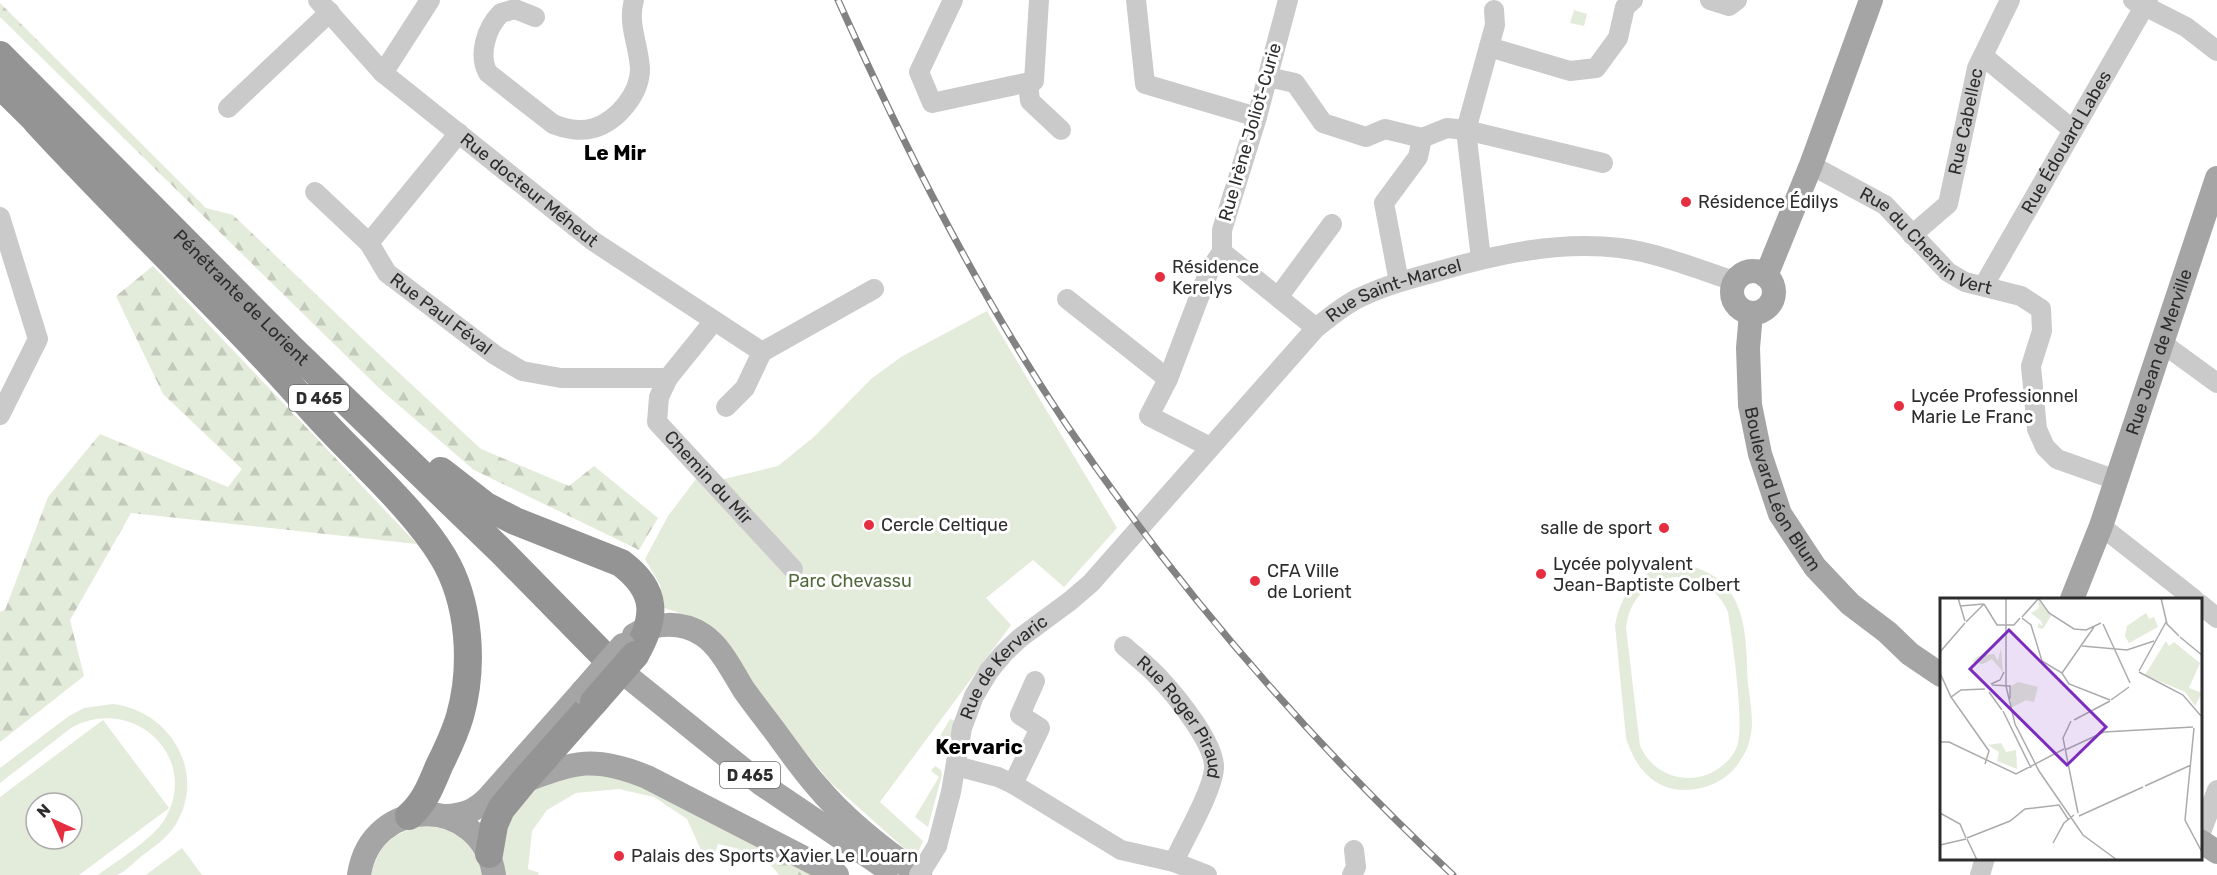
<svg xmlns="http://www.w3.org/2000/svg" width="2217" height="875" font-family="Rubik,sans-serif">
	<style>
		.green { fill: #e3ebda; fill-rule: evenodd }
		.forest { fill: url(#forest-firs) }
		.water { fill: #c6ddeb }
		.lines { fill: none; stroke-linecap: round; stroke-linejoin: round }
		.minor { stroke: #cacaca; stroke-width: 20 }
		.major { stroke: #a5a5a5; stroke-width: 24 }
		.highway { stroke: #949494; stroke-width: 28 }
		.rail-casing { stroke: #828282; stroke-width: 7 }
		.rail { stroke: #fff; stroke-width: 4.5; stroke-dasharray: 14; stroke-linecap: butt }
		.minor-bridge { stroke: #cacaca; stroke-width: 20 }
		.major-bridge { stroke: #a5a5a5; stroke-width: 24 }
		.highway-bridge { stroke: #949494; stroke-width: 28 }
		.poi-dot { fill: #e52e3f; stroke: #fff; stroke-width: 2 }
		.labels { text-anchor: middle; stroke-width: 6; stroke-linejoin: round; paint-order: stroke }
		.shield { fill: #fff; stroke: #6c6c6c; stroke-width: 1.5 }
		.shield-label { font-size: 16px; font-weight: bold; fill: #2d2d2d }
		.street-label { font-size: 18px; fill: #2d2d2d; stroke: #fff }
		.poi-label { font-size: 18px; fill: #2d2d2d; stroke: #fff; text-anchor: start }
		.park-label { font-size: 18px; fill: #51683b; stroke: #fff }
		.quarter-label { font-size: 21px; font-weight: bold; fill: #000; stroke: #fff }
		.inset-road { fill: none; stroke: #ababab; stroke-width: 1.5 }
		.view { fill: #7b2cbf; fill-opacity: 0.15; stroke: #7b2cbf; stroke-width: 3 }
		.inset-edge { fill: none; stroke: #2d2d2d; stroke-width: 3 }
	</style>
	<defs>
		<pattern id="forest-firs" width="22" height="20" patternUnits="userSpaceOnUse" patternTransform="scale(1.5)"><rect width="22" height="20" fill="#e3ebda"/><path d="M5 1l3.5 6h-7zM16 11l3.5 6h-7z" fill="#c3cabb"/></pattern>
	</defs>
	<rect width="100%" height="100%" fill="#fff"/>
	<g class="green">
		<polygon points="1574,10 1587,14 1584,26 1570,23"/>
		<polygon points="987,311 1117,528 1064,587 1033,560 986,598 1011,625 880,802 923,841 915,858 830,782 776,717 736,655 718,631 693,617 664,608 660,585 645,559 668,516 699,475 720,480 778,466 815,436 871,379 901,357"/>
		<path d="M1688 565C1706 570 1721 578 1732 595 1748 620 1746 655 1748 684 1750 698 1752 712 1752 726 1751 736 1749 747 1743 756 1734 773 1719 784 1701 788 1662 797 1637 774 1626 738L1615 625C1624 583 1645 565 1688 565ZM1674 577C1699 578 1718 589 1728 612 1732 639 1746 729 1736 749 1727 767 1706 779 1687 778 1665 777 1649 765 1640 746L1626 628C1629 600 1646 582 1674 577Z"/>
		<path d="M113 704C170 711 207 772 176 824 167 838 155 846 143 855 135 861 125 872 117 875 112 875 104 875 98 875 117 861 154 838 165 819 201 756 132 694 71 728L0 783V768L69 716 84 708Z"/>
		<polygon points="950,719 955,721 945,751 934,750 933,748"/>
		<path d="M103 720 169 808 79 875H0V797ZM36 803H72V839H36Z"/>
		<polygon points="935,766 941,770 942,775 928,827 915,817 939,777 931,771"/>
		<path d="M579 769 619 773 824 875H779C764 853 743 850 718 844L714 856 701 850 687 819 654 797 619 789 576 793 547 810 532 831 528 869 539 873 538 875H502L497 850 506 811 538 783Z"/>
		<path d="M422 826C456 827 474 842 482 875H371C379 844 391 834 422 826Z"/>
		<polygon points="182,848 202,875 146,875"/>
	</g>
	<g class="forest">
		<polygon points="0,3 206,208 233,215 368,344 481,449 569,486 594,466 658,518 639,550 474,470 380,389 0,17"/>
		<polygon points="153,266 417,544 131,513 70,620 84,676 0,742 0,612 5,610 48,497 100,434 228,487 242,469 163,394 116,296"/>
		<polygon points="770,855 800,867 809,875 784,875"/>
	</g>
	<polygon class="water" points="980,742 997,750 993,758 976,751"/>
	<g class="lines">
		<g class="minor">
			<path id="s1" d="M318 0 383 73 593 241 762 352"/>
			<polyline points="953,0 919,72 932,103 1034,81 1039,0"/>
			<polyline points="1136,0 1145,84 1257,117"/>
			<polyline points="1288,0 1257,117 1222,230 1222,252 1316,328"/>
			<polyline points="1710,0 1729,6 1737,0"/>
			<polyline points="2133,0 2186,27 2217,51"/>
			<path d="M535 17 515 9 501 13C486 28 478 55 488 73L553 124C565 129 581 132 594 128 617 121 640 94 640 69 639 45 627 24 634 0"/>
			<polyline points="1489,47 1570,71 1596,68 1618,38 1625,7 1633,0"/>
			<polyline points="1983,56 2073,130"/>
			<polyline points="383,73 430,0"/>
			<polyline points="1268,77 1295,83 1323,123 1366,137 1385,129 1422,138 1447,128 1466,130 1603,163"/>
			<polyline points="1028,83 1030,101 1061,130"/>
			<polyline points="228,108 330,12"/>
			<path id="s2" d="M1811 165 1885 205 1948 272 1965 282 2021 296 2041 309 2042 331 2031 366 2037 429 2045 447 2057 459 2116 480"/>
			<path id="s3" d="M315 192 369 243 387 273 495 355 522 371 561 378H668"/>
			<polyline points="0,217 38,339 0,415"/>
			<path id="s4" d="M1912 235 1948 204 1977 68 2010 0"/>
			<polyline points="369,243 459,133"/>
			<polyline points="1481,259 1466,130 1495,25 1494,10"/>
			<polyline points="1399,282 1384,203 1418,157 1422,138"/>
			<path id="s5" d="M1984 285 2148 0"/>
			<polyline points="1279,296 1332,224"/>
			<polyline points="1067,299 1168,379"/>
			<path id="s6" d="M714 321 668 378 659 397 657 422 793 569"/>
			<polyline points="2162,343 2217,383"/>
			<polyline points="726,407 745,388 762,352 874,289"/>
			<polyline points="1210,447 1149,416 1168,379 1209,271 1222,252"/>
			<polyline points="2101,526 2194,599"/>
			<polyline points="2200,604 2217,618"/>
			<path id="s7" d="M1124 646C1136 657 1150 667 1161 680 1177 697 1216 745 1214 769 1212 792 1184 839 1174 862"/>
			<polyline points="956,766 998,777 1013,784 1121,850 1174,862 1207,875"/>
			<polyline points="1013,784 1040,728 1020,715 1035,681"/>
			<polyline points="2200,835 2217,790"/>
			<path id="s8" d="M937 846 951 792 962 728 974 696 989 671 1004 653 1020 638 1070 601 1091 583 1316 328C1330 317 1345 304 1361 297 1386 285 1413 278 1439 271 1498 254 1558 241 1620 248 1659 253 1697 269 1734 281"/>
			<polyline points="1352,875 1356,867 1354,850"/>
			<polyline points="1980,875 1985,858"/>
		</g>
		<g class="major">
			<circle cx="1753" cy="292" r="21"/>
			<polyline points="1766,276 1811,165 1871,0"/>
			<path id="s9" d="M1751 313 1748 348 1750 405 1760 454 1780 514 1815 567 1850 604 1887 632 1910 654 1941 675"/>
			<path id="s10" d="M2072 599 2101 526 2217 178"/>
			<path d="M634 635C654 622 682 621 703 635 721 647 732 671 744 690 754 704 764 717 774 730 788 749 801 768 816 785 845 820 882 849 920 875"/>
			<polyline points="611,663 760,783 887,869"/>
			<path d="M524 781C575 762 594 755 647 777L837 875"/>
			<path d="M446 816C464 815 475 811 488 798L582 692"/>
			<polyline points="2200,841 2217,852"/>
			<path d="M359 875C371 794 482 794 494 875"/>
		</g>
		<g class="highway">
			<path id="s11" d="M0 55 291 348 502 552 611 663"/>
			<polyline points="0,85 51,135"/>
			<path d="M37 122C105 196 176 265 246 338 274 367 301 398 329 428 365 466 416 512 443 557 470 602 474 666 460 716 455 733 447 750 439 766 431 785 425 802 409 816"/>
			<path d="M441 471 486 506 515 521 621 563C658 591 657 617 635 655"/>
			<polyline points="489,854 494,825 501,809 524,781 594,702"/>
		</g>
		<g class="rail-casing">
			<path id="rail" d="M838 0C904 146 976 290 1066 424 1177 588 1308 739 1453 875"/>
		</g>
		<use href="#rail" class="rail"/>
		<polyline class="minor-bridge" points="919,875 937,846"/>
		<polyline class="major-bridge" points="582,692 623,645"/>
		<polyline class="highway-bridge" points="594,702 635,655"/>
	</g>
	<g class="poi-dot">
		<circle cx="1686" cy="202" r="6"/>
		<circle cx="1160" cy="277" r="6"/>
		<circle cx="1899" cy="406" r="6"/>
		<circle cx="869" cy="525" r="6"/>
		<circle cx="1664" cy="528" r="6"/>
		<circle cx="1541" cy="574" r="6"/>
		<circle cx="1255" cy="581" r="6"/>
		<circle cx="619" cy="856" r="6"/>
	</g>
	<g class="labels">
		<g class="shield">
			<rect x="289" y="385" width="60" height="26" rx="4.5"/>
			<rect x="720" y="762" width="60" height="26" rx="4.5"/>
		</g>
		<g class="shield-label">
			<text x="319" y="404">D 465</text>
			<text x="750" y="781">D 465</text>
		</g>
		<g class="street-label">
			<text dy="6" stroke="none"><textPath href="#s4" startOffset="132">Rue Cabellec</textPath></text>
			<text transform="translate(1250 132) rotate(-74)" y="6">Rue Irène Joliot-Curie</text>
			<text dy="6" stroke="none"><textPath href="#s5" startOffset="165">Rue Édouard Labes</textPath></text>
			<text dy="6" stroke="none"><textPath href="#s1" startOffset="285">Rue docteur Méheut</textPath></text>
			<text dy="6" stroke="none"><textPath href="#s2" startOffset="140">Rue du Chemin Vert</textPath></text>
			<text dy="6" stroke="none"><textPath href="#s8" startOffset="747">Rue Saint-Marcel</textPath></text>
			<text dy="6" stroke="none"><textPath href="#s11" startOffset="342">Pénétrante de Lorient</textPath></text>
			<text dy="6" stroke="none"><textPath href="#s3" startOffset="177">Rue Paul Féval</textPath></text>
			<text dy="6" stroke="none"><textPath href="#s10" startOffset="262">Rue Jean de Merville</textPath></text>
			<text dy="6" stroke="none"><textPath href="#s6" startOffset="195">Chemin du Mir</textPath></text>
			<text dy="6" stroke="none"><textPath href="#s9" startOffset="183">Boulevard Léon Blum</textPath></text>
			<text dy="6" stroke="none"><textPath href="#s8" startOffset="196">Rue de Kervaric</textPath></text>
			<text dy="6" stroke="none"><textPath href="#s7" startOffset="93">Rue Roger Piraud</textPath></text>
		</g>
		<g class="poi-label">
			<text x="1698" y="208">Résidence Édilys</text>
			<text x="1172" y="273">Résidence<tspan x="1172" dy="21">Kerelys</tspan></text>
			<text x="1911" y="402">Lycée Professionnel<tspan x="1911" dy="21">Marie Le Franc</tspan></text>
			<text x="881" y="531">Cercle Celtique</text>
			<text x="1652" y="534" text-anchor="end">salle de sport</text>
			<text x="1553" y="570">Lycée polyvalent<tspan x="1553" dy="21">Jean-Baptiste Colbert</tspan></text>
			<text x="1267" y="577">CFA Ville<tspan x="1267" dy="21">de Lorient</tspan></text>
			<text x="631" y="862">Palais des Sports Xavier Le Louarn</text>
		</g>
		<g class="park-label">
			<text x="850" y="587">Parc Chevassu</text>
		</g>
		<g class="quarter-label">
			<text x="615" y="160">Le Mir</text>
			<text x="979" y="754">Kervaric</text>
		</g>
	</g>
	<g transform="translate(1940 598)">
		<rect width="262" height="262" fill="#fff"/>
		<path d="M98 2 111 18 103 31 98 30V25L103 28 101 23 91 15 99 10ZM226 43 229 48 234 44 260 65 249 90 262 95 255 108 245 94 205 77ZM78 84 98 89 94 104 86 102 71 110V88ZM61 145 66 154 76 152 77 171 57 163 59 154 48 147Z" fill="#e3ebda"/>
		<path d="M61 50 63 74 52 61 43 66 32 64 38 58 54 56 58 63Z" fill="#e3ebda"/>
		<path d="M206 15 209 21 214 19 218 29 189 45 185 38 187 28Z" fill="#e3ebda"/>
		<path class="inset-road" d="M18 0 25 23M66 0V88M221 0 227 26 239 38M99 1 109 15 134 31 146 32 161 25M44 6 57 27H74L80 20M20 8 44 6M82 19 98 1M82 20 91 27 102 63 122 75 129 86 170 102M26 24 44 6M163 26 190 85M240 39 263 58M142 48 187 52 214 43M0 54 25 25M199 73 226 24M199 74 243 97 261 118M0 75 11 99 21 92 45 91M122 75 154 29M51 86 60 82 64 74M52 87 70 88V101M66 88 75 126 99 173 143 237 177 262M49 94 62 112M11 99 49 153 45 166M171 102 189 89M63 113 91 170M134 122 170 103M131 123 123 140 138 215M254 130 245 222 263 256M0 144H9L76 176 124 151M125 152 164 134 253 129M205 188 251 167M0 215 20 226 26 240M139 218 203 189M27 240 70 223 85 211 119 207 128 221M27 241 37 262M113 245 124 225 134 217M0 247 26 241"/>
		<path class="view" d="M69 32 166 129 127 167 30 71Z"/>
		<rect width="262" height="262" class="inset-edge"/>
	</g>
	<g transform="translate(54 821) rotate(315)"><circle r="28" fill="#ffffff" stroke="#ababab" stroke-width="1.5"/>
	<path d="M0-4.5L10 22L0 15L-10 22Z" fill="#e52e3f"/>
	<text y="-9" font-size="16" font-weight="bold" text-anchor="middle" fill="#2d2d2d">N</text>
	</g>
</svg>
